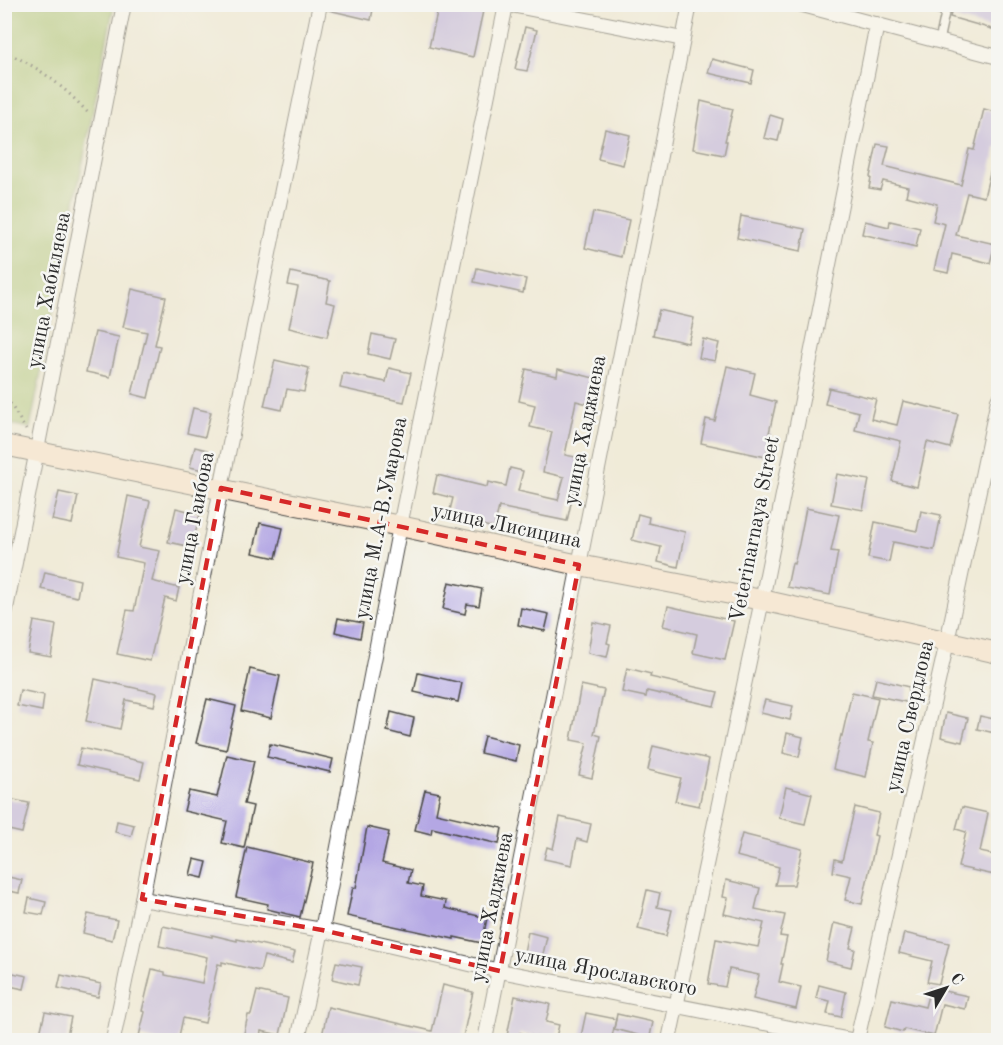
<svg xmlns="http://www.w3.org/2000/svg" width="1003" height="1045" font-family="'Old Standard TT',serif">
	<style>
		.green { fill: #a0bf68; stroke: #66754a; stroke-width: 1.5 }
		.building { fill: #b4a7e4 }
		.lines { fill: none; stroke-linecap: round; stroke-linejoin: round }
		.lane-casing { stroke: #494845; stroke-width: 10 }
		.street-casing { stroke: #494845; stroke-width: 16 }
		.secondary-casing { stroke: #494845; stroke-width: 22 }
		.path { stroke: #494845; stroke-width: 3; stroke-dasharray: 1.5 4.5; stroke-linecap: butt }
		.lane { stroke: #fff; stroke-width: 7 }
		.street { stroke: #fff; stroke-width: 14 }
		.secondary { stroke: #fce5cf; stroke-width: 20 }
		.marked { fill: none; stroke: #d62828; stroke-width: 4.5; stroke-dasharray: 12 8; stroke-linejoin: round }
		.labels { text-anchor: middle; stroke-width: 5; stroke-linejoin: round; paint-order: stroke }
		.street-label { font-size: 21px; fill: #2b2b2b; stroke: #f6f6f2 }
	</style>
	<rect width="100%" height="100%" fill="#f6f6f2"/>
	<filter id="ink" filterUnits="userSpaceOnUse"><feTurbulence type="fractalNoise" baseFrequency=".0167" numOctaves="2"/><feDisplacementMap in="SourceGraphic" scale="12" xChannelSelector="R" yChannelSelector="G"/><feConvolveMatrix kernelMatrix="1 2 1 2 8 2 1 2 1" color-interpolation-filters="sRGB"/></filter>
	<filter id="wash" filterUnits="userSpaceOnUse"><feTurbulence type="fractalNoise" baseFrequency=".008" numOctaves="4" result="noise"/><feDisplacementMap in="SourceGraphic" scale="24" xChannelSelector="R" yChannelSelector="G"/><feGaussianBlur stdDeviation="1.35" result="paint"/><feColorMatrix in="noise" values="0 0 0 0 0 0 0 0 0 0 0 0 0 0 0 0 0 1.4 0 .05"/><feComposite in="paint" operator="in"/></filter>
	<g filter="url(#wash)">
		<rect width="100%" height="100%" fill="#f0ebd8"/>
		<polygon class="green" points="4,5 114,5 30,428 5,423"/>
		<g id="blocks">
			<g class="building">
				<polygon points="329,4 374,4 371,20 328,10"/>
				<polygon points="918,4 941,4 939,14 918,8"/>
				<polygon points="953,4 999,4 999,31 950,17"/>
				<polygon points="439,5 462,10 463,6 483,11 473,57 429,47"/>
				<polygon points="525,27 537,30 527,71 515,69"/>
				<polygon points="712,59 754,70 751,83 708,73"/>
				<polygon points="701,101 733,109 725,141 727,141 724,155 693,149"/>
				<polygon points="984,109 999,113 999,148 996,148 984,197 967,193 956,235 995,244 990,263 952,254 948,273 934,270 945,224 933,221 937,204 906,196 908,187 883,181 880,190 869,188 871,178 870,177 877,144 889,146 884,166 961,185 969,149 974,150"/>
				<polygon points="770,115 783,119 778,141 764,138"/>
				<polygon points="605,129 630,135 623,165 598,159"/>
				<polygon points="593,212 629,220 621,257 585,248"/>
				<polygon points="741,216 805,229 801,251 737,238"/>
				<polygon points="865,221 889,227 890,221 920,228 916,247 862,234"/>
				<polygon points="477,268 526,279 523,293 474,282"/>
				<polygon points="291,272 330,281 326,302 335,304 327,337 289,328 298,287 288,285"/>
				<polygon points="132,289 166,297 155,345 160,346 148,398 132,394 147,332 123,327"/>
				<polygon points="659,310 694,318 688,343 653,335"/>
				<polygon points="95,332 119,337 110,377 86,372"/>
				<polygon points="372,334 395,339 390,359 368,354"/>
				<polygon points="703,339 719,343 715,361 699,358"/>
				<polygon points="275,360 309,368 304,392 287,389 282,410 264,406"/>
				<polygon points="727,366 755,373 750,395 776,402 769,433 771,433 766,457 701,443 706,419 715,421"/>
				<polygon points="389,368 411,373 404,402 340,388 343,373 386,382"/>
				<polygon points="526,369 557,376 558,369 598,379 592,405 576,401 565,455 581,458 567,521 499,507 494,528 470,522 471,519 449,514 453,498 433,493 437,475 487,487 488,482 506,486 510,468 523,471 518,491 558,500 564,477 543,472 552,432 530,427 535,405 519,401"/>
				<polygon points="829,388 876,399 871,419 897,425 903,401 958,414 950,448 927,442 917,487 892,481 901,441 855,430 859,412 825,404"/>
				<polygon points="193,408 211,412 205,437 187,433"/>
				<polygon points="195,447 207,450 203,470 190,467"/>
				<polygon points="837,474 869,480 863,510 831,504"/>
				<polygon points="59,492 78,496 72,524 52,520"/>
				<polygon points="128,496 150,501 139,547 160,551 152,581 179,588 176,601 165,598 150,661 117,654 127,610 134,611 144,563 116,557"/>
				<polygon points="176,508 200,514 192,547 168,542"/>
				<polygon points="806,508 839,515 831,551 838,552 830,595 787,587 792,563 794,564 799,544"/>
				<polygon points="921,511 941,515 934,550 893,542 889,562 868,558 875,522 917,531"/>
				<polygon points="638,514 649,517 648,523 685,532 678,567 658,562 661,547 632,540"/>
				<polygon points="260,523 283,528 276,558 253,553"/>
				<polygon points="45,572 80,580 77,597 41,589"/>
				<polygon points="449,582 482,589 479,606 467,604 465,614 443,609"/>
				<polygon points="668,606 734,621 725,660 693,653 697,634 663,626"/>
				<polygon points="521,608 549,614 545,631 518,625"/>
				<polygon points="338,618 363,623 360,638 335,632"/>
				<polygon points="34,621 56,625 51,657 28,653"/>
				<polygon points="593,622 611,626 607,643 610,644 607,657 588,653"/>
				<polygon points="627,668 651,674 650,677 718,692 714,706 647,691 646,697 622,692"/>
				<polygon points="250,669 280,676 271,718 241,711"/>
				<polygon points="418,673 462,683 458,702 414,692"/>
				<polygon points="95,679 157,693 154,706 126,700 120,729 86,721"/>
				<polygon points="876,679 909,687 906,702 872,695"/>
				<polygon points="581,685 604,690 594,734 601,736 592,778 579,775 587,743 571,740"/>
				<polygon points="20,690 44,695 42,711 17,706"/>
				<polygon points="852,692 878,698 868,742 873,743 866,777 833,769 841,735 842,736"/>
				<polygon points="207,699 236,706 226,750 196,743"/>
				<polygon points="765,700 793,706 790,720 761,713"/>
				<polygon points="391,712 414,718 410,737 387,731"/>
				<polygon points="946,713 968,718 962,742 941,737"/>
				<polygon points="980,716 999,720 999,734 977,729"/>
				<polygon points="787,733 803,737 799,757 783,753"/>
				<polygon points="484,736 519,745 516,761 480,753"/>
				<polygon points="270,744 333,759 330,772 267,757"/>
				<polygon points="653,746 709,759 699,806 675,801 681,778 648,770"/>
				<polygon points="81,748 144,762 140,779 77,765"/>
				<polygon points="227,755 254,761 244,804 253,806 244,848 222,843 227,821 184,811 189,791 217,797"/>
				<polygon points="786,787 812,794 805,824 779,818"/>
				<polygon points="425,790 440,793 436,813 502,828 499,844 432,828 431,834 415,830"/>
				<polygon points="4,798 29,803 22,833 4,829"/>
				<polygon points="855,807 879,813 874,835 877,836 862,904 845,900 851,876 833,872 835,859 842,861"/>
				<polygon points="962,807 988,813 980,852 999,856 999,876 958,867 966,832 956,829"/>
				<polygon points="560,817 591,824 587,842 577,839 572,865 544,859 547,847 553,849"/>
				<polygon points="117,821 134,825 131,836 115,832"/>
				<polygon points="367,827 389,832 382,863 411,870 408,883 423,886 421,896 446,901 445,908 487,918 482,943 454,937 454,939 347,916 353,887 356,888"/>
				<polygon points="742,834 802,849 794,885 775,885 779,867 736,856"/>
				<polygon points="247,847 313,863 300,917 267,909 268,904 236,897"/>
				<polygon points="194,859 207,862 203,878 190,875"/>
				<polygon points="4,876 22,880 19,893 4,890"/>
				<polygon points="726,880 760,888 755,909 785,915 780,936 787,937 781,964 783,964 779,982 801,987 796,1009 753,999 759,975 729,969 725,987 708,984 716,939 758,947 764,923 724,914 728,898 723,897"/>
				<polygon points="647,890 660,893 657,907 672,910 666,936 638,929"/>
				<polygon points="29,898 46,902 43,915 26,912"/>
				<polygon points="88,914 117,920 112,940 83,933"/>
				<polygon points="834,923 855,928 850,948 855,949 851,967 826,961"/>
				<polygon points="163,926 212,937 212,935 237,941 237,939 295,952 292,963 264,956 260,971 222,962 222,965 218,964 205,1023 183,1018 178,1041 158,1041 139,1036 145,1012 142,1011 152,969 165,972 165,975 202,983 207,957 159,946"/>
				<polygon points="528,932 547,937 542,958 524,953"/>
				<polygon points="904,933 949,943 939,984 927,982 932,961 899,953"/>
				<polygon points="336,962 362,967 358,985 332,979"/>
				<polygon points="4,971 27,976 24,989 4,985"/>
				<polygon points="61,975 101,984 98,997 58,988"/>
				<polygon points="443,985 473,992 462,1041 321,1041 328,1007 432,1031"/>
				<polygon points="819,985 846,992 841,1017 827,1014 830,1001 816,998"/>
				<polygon points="930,988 968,996 965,1009 942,1004 934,1036 904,1029 903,1032 885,1027 892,999 925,1007"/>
				<polygon points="257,991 288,998 280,1035 261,1031 259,1041 243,1038 248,1015 251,1015"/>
				<polygon points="515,996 550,1004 546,1022 559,1025 555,1041 520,1033 518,1041 506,1041"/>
				<polygon points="45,1012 71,1017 66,1041 48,1041 39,1038"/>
				<polygon points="586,1013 616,1019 611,1041 580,1041"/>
				<polygon points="617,1014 653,1022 649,1041 636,1041 638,1035 614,1029"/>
			</g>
		</g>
	</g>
	<g filter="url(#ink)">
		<use href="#blocks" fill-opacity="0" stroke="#494845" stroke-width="1.5"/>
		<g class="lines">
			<g class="lane-casing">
				<polyline id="lane" points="939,41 947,4"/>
			</g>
			<g class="street-casing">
				<g id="street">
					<polyline points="506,4 683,39"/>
					<polyline points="799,4 998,57"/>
					<polyline points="4,619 124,4"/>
					<polyline points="142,899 322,930 500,971 851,1040"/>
					<polyline points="113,1040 142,899 221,488 320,4"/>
					<polyline points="298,1040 322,930 400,526 506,5"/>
					<polyline points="485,1040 690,4"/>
					<polyline points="669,1040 762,600 877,24"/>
					<polyline points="857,1040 947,642 998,400"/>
				</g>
			</g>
			<g class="secondary-casing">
				<polyline id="secondary" points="4,445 400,526 579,565 762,600 998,653"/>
			</g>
			<g class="path">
				<path d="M4 52C36 64 67 89 89 114"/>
				<polyline points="4,393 26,430"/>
			</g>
			<use href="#lane" class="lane"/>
			<use href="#street" class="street"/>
			<use href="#secondary" class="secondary"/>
		</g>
	</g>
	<path d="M0 0H1003V1045H0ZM221 488 579 565 500 971 322 930 142 899Z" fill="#f0ebd8" fill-opacity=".55" fill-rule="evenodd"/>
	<path class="marked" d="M221 488 579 565 500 971 322 930 142 899Z"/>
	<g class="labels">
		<g class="street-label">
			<text transform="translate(48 290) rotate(-79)" y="7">улица Хабиляева</text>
			<text transform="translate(584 430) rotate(-79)" y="7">улица Хаджиева</text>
			<text transform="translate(194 518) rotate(-79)" y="7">улица Гаибова</text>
			<text transform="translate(380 518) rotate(-79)" y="7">улица М.А-В.Умарова</text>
			<text transform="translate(507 525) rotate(12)" y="7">улица Лисицина</text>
			<text transform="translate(754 529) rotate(-79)" y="7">Veterinarnaya Street</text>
			<text transform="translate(909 716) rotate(-77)" y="7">улица Свердлова</text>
			<text transform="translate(491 907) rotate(-79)" y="7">улица Хаджиева</text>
			<text transform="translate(606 971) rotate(11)" y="7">улица Ярославского</text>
		</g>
	</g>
	<rect width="1003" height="1045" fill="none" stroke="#f6f6f2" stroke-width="24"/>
	<g transform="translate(946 988) rotate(51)" stroke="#f6f6f2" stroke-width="4.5" paint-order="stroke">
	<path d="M0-4.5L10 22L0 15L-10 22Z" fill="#2b2b2b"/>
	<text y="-9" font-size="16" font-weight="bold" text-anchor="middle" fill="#2b2b2b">С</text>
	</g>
</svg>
